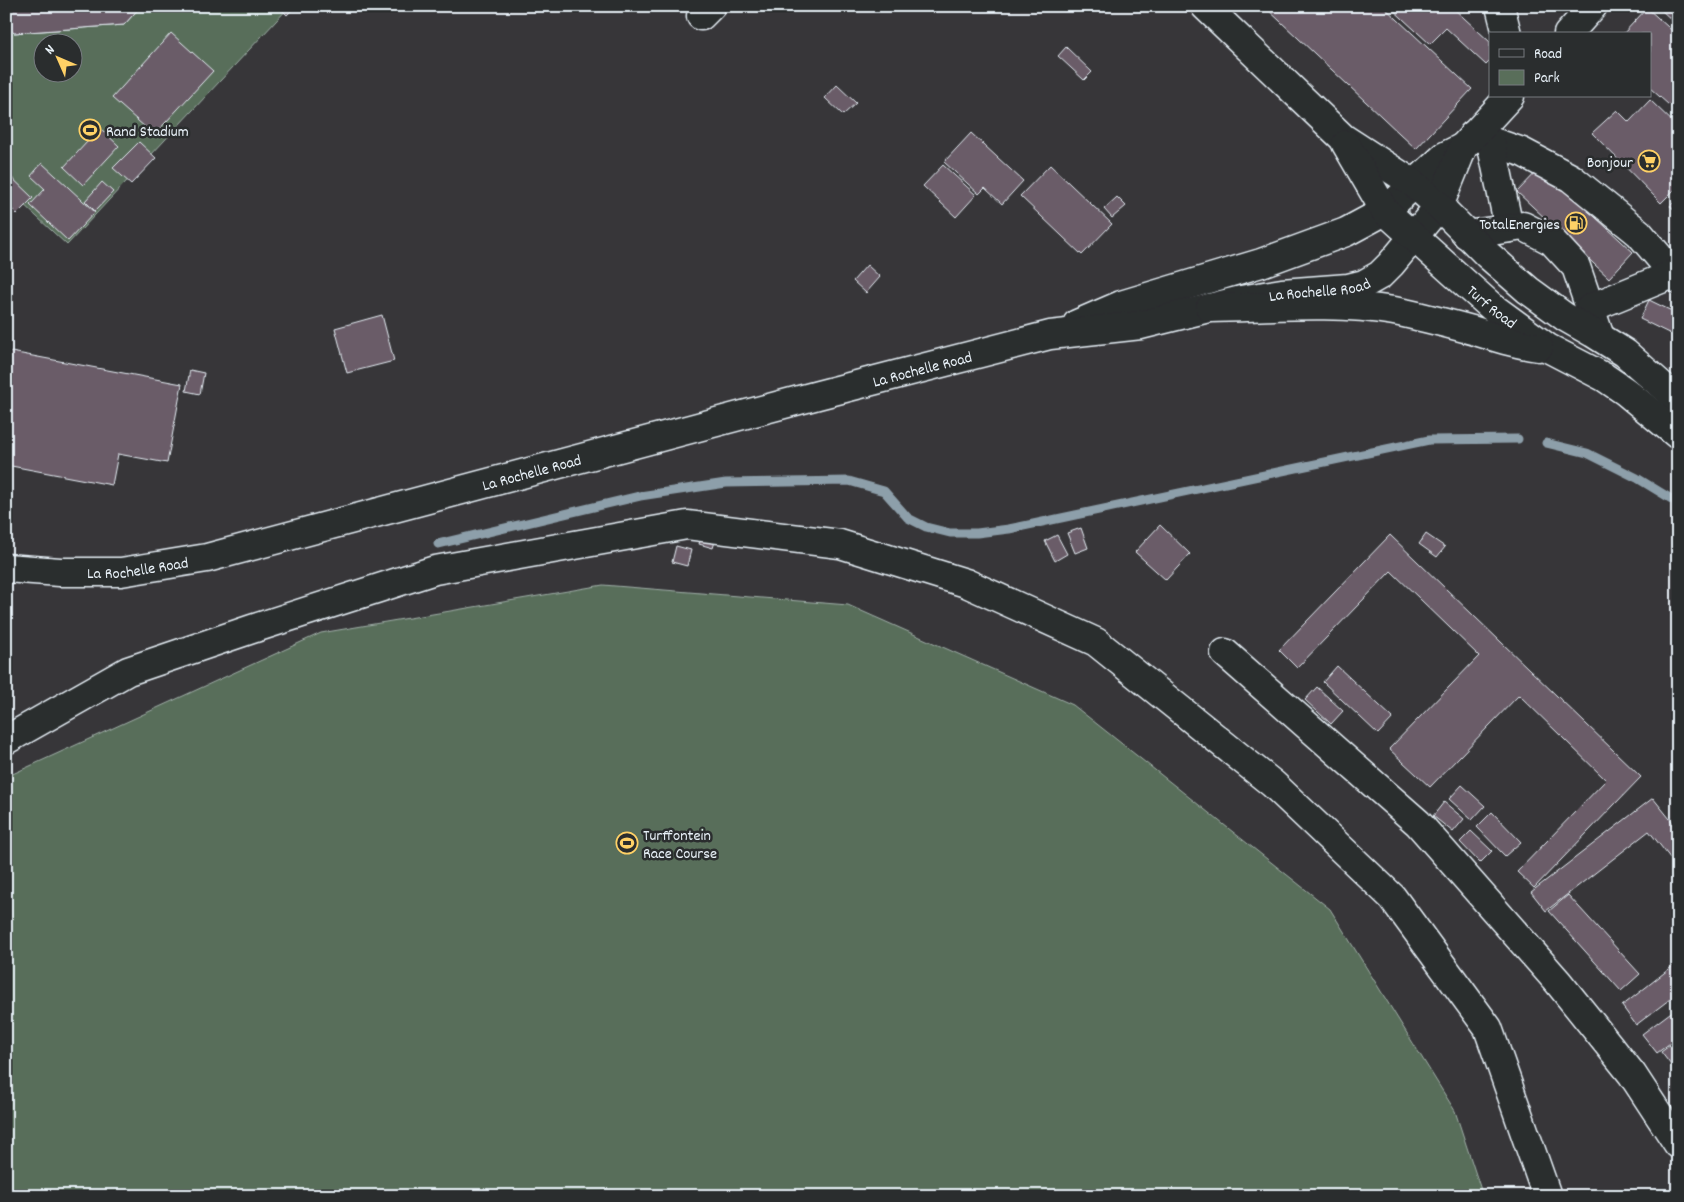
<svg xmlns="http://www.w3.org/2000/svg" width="1684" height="1202" font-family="Dekko,sans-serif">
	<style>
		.green { fill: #596e5a; stroke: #a0b0a9; fill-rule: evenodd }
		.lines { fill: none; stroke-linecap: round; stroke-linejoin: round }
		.stream { stroke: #8d9faa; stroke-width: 9 }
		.building { fill: #6b5c67; stroke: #e8f1f8 }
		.minor-casing { stroke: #e8f1f8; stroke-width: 31 }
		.major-casing { stroke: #e8f1f8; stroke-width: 31 }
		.minor { stroke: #2a2d2e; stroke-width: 28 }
		.major { stroke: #2a2d2e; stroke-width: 28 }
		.labels { text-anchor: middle; stroke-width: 5; stroke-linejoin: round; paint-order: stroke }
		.poi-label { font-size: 16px; fill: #e8f1f8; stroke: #2a2d2e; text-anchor: start }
		.street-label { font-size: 16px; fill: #e8f1f8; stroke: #2a2d2e }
	</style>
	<rect width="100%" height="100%" fill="#373639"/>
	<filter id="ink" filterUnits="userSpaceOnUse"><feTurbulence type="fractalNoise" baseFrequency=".02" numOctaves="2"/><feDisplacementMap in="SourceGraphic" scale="10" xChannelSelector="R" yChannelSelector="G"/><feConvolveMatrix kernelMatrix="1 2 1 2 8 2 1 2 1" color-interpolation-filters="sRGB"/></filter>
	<g filter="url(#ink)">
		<g class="green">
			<path d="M6 6H290L67 245 6 188ZM42 42H72V72H42Z"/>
			<polygon points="603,585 848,605 1073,705 1330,909 1455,1111 1483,1196 6,1196 6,777 321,633"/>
		</g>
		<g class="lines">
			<g class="stream">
				<polyline points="1546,443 1587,453 1637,478 1678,503"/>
				<polyline points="438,544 640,496 726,483 849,481 884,491 908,518 926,527 950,533 977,533 1009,529 1429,440 1518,439"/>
			</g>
		</g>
		<g class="building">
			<polygon points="6,6 141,6 124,25 14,33 6,25"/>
			<polygon points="6,6 141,6 124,25 14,33 6,25"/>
			<polygon points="278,6 296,6 287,15"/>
			<polygon points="1264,6 1383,6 1472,89 1416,149"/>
			<polygon points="1389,6 1451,6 1490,42 1490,61 1486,65 1446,28 1430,44"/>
			<polygon points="1657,6 1678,6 1678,26"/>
			<polygon points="1647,8 1678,36 1678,95 1669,105 1650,88 1650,34 1623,34"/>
			<polygon points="171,33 213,71 154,135 112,98"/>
			<polygon points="1066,47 1092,72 1084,80 1058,56"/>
			<polygon points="837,85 856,103 843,115 825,98"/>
			<polygon points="1650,100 1678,127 1678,186 1661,203 1592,133 1617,110 1629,122"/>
			<polygon points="100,128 119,146 83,185 64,167"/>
			<polygon points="971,133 1023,181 1002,204 985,188 979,194 944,162"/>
			<polygon points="139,142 156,158 131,184 113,168"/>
			<polygon points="42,163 95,212 68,241 30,205 45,189 31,176"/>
			<polygon points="943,165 976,195 956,217 923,186"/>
			<polygon points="1050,165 1112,224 1082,255 1020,196"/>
			<polygon points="1541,167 1633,252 1609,278 1517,192"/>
			<polygon points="6,172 33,198 17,214 6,203"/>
			<polygon points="102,182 113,192 95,211 85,201"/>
			<polygon points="1117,197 1126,206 1112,218 1104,209"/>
			<polygon points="1678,198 1678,213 1670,206"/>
			<polygon points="867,265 880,277 866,293 853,281"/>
			<polygon points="1649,300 1678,314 1677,337 1640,319"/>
			<polygon points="382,315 394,361 347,373 335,328"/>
			<polygon points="6,351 182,384 167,463 118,454 112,485 6,465"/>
			<polygon points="190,370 204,373 200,394 186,391"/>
			<polygon points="1160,525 1190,554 1166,580 1135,552"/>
			<polygon points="704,527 718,532 713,548 699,544"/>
			<polygon points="1081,528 1088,548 1075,553 1067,533"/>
			<polygon points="1426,534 1445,547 1437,557 1419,544"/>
			<polygon points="1057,535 1067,554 1055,561 1045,541"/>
			<polygon points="1390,535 1641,777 1534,888 1517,872 1606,780 1519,695 1430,787 1389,749 1479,656 1391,571 1297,668 1279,650"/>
			<polygon points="676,546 691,550 687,566 672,562"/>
			<polygon points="1337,666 1393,718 1378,734 1323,682"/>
			<polygon points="1317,687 1343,711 1331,724 1305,700"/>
			<polygon points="1462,785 1485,806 1472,820 1449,799"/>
			<polygon points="1653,798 1678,829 1678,868 1649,831 1546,911 1531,892"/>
			<polygon points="1444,802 1464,819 1453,832 1433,816"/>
			<polygon points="1492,812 1521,842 1505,856 1477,827"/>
			<polygon points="1471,831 1492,851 1480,863 1460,842"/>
			<polygon points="1568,895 1640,974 1621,991 1549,911"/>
			<polygon points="1678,962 1678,993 1636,1025 1622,1006"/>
			<polygon points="1678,1007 1678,1037 1657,1053 1642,1034"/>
			<polygon points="1673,1043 1678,1049 1678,1074 1661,1052"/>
		</g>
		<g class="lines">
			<g class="minor-casing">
				<g id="minor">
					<polyline points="1500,6 1507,34"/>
					<polyline points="701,16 711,6"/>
					<polyline points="1568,34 1593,6"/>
					<polyline points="1473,135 1522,152 1571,178 1639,233 1678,279"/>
					<polyline points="1491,142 1509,228"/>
					<polyline points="1467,235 1523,226 1552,241 1576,267 1600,337"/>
					<polyline points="1590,308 1673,274"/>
					<polyline points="1077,324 1121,305 1261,263 1346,232 1385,211 1445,156 1463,147"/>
					<path id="s1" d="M6 568 60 572H121L207 558 818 395 1050 335 1141 325 1241 300 1282 293 1348 288 1364 284 1380 275 1391 264 1439 206 1463 147 1510 96"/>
					<polyline points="1225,653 1418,823 1558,982 1632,1074 1678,1144"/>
					<polyline points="6,740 128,671 252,629 435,570 687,525 840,544 966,583 1096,642 1273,784 1392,897 1488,1028 1547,1196"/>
				</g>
			</g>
			<g class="major-casing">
				<g id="major">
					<polyline points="1205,6 1343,138 1414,184 1439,206 1488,255 1528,290 1565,317 1593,333 1625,353 1678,400"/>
					<path id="s2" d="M1346 144 1385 211 1465 283 1492 307 1548 348 1604 377 1626 392 1678 435"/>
					<path d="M1210 308C1271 307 1334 301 1394 311 1420 316 1446 323 1472 330 1494 337 1516 344 1539 347"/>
				</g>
			</g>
			<use href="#minor" class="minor"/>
			<use href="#major" class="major"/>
		</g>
	</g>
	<defs>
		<g id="stadium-ring" transform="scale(1.125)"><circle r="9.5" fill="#2a2d2e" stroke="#ffd166" stroke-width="1.5"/><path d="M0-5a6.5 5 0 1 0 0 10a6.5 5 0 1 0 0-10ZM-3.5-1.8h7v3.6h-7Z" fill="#ffd166"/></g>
		<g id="supermarket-ring" transform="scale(1.125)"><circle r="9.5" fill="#2a2d2e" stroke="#ffd166" stroke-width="1.5"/><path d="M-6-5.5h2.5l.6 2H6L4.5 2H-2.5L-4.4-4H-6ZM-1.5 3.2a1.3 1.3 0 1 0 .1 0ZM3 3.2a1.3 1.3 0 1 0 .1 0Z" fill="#ffd166"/></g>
		<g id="fuel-ring" transform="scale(1.125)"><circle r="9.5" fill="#2a2d2e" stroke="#ffd166" stroke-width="1.5"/><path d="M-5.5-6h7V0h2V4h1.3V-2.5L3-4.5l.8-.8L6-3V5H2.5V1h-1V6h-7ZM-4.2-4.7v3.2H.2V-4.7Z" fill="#ffd166"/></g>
	</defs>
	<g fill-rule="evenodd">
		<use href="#stadium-ring" x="90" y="130"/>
		<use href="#supermarket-ring" x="1649" y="161"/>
		<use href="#fuel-ring" x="1576" y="223"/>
		<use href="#stadium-ring" x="627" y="843"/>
	</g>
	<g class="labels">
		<g class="poi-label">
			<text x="106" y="136">Rand Stadium</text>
			<text x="1633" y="167" text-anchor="end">Bonjour</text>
			<text x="1560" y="229" text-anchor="end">TotalEnergies</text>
			<text x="643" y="840">Turffontein<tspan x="643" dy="18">Race Course</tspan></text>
		</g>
		<g class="street-label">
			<text dy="6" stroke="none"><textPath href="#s1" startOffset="1348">La Rochelle Road</textPath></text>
			<text dy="6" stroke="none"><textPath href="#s2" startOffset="221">Turf Road</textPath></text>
			<text dy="6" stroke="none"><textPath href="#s1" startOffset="942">La Rochelle Road</textPath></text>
			<text dy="6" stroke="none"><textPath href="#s1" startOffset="538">La Rochelle Road</textPath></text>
			<text dy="6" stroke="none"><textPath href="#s1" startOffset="132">La Rochelle Road</textPath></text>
		</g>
	</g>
	<rect width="1684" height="1202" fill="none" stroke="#2a2d2e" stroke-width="25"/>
	<rect x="12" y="12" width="1659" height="1177" fill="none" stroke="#e8f1f8" stroke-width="2" filter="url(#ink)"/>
	<rect x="1489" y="32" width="162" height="65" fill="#2a2d2e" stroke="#767b7f"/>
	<rect x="1499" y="49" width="25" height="8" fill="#2a2d2e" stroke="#767b7f"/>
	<text x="1534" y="58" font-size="15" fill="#e8f1f8">Road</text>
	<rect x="1499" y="70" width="25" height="15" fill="#596e5a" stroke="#767b7f"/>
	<text x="1534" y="82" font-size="15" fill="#e8f1f8">Park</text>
	<g transform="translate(58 58) rotate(315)"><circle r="24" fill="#2a2d2e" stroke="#767b7f"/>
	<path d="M0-4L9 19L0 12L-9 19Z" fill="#ffd166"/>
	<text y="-8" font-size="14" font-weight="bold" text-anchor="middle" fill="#e8f1f8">N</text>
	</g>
</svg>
